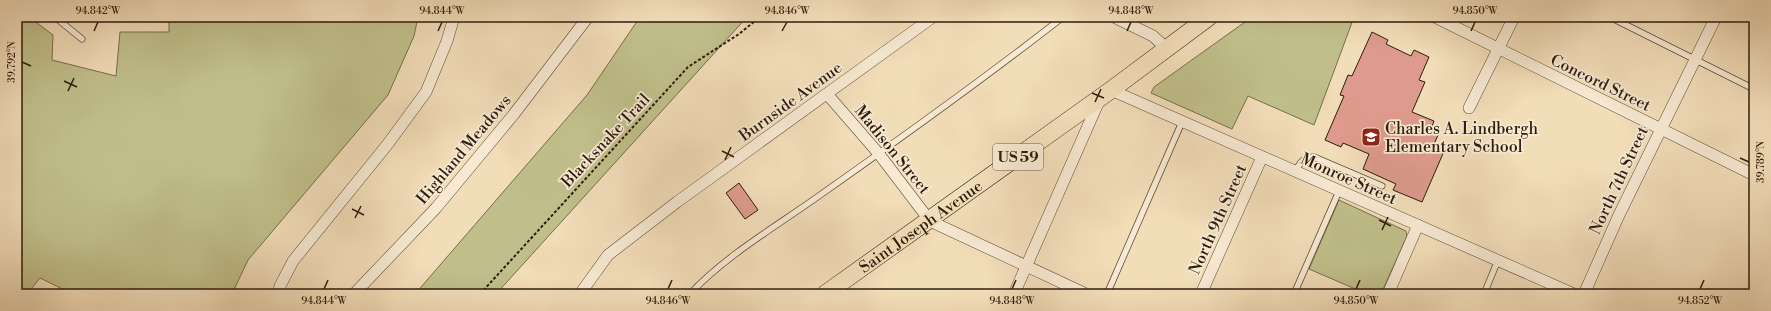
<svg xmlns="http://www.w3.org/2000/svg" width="1771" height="311" font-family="'Libre Bodoni',serif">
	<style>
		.green { fill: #c0bf8b; stroke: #766e4c }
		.building { fill: #de9b8d; stroke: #2d1c0d }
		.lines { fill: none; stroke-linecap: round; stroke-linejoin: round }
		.lane-casing { stroke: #5e4c38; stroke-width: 7 }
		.street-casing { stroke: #5e4c38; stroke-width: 12 }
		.primary-casing { stroke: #2d1c0d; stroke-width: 18 }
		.path { stroke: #2d1c0d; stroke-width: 2; stroke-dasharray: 3 2; stroke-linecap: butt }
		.lane { stroke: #f7e9d2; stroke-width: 5.5 }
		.street { stroke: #f7e9d2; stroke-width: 11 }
		.primary { stroke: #f2ddb9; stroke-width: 17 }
		.ticks { fill: none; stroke: #2d1c0d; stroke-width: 1.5 }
		.labels { text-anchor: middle; stroke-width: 3.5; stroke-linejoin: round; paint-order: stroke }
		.shield { fill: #f7e9d2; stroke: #6a5a48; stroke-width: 1 }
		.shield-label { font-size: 15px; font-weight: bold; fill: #2d1c0d }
		.street-label { font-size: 16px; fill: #2d1c0d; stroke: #f7e9d2 }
		.poi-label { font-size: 16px; fill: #2d1c0d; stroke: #f7e9d2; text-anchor: start }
		.neatline { fill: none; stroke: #2d1c0d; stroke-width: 1.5 }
		.ticks-label { font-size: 10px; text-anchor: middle; fill: #2d1c0d }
	</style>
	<rect width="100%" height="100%" fill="#f2ddb9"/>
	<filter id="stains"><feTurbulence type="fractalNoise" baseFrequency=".005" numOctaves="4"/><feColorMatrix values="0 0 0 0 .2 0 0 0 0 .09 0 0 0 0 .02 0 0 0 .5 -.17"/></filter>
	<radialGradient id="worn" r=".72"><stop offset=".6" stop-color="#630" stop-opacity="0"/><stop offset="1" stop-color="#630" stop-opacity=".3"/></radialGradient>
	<g class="green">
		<polygon points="17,17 29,17 53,35 52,60 116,76 120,32 169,32 169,17 418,17 414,36 388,95 248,260 232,294 73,294 40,278 27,294 17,294"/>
		<polygon points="640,17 747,17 496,294 415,294 587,95"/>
		<polygon points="1252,17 1354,17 1314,125 1248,96 1232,129 1151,93 1154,87"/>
		<polygon points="1339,200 1406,231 1407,236 1381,294 1367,294 1309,269"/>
	</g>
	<g class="building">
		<polygon points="1372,32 1388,40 1386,44 1411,56 1414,50 1429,57 1419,80 1425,82 1412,112 1434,121 1431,129 1439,133 1434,144 1445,149 1422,202 1393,190 1396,184 1363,169 1369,154 1343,143 1341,147 1325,140 1344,96 1340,95 1348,75 1352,76"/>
		<polygon points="739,183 758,210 745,219 726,193"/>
	</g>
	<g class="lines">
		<g class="lane-casing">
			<g id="lane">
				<polyline points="55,17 82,39"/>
				<polyline points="1610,17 1754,89"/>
				<path d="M1295 172C1300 163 1303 157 1314 157L1382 186"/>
				<path d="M690 294C726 255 780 224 823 193 904 136 985 78 1063 17"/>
				<polyline points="1107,294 1182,122"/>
				<polyline points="1294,294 1339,191"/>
				<polyline points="1484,294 1498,260"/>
			</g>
		</g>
		<g class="street-casing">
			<g id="street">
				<polyline points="1114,17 1153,36 1167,49"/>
				<polyline points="1435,17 1754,175"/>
				<polyline points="1111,90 1574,294"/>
				<polyline points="827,94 879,154 930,221 1086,294"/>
				<polyline points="1469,108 1514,17"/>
				<polyline points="278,294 280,286 293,261 387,145 426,92 447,41 454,17"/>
				<polyline points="354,294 436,208 514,114 588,17"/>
				<polyline points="580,294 608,255 677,202 933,17"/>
				<polyline points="1014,294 1099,101"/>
				<polyline points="1201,294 1262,157"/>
				<polyline points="1388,294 1418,225"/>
				<polyline points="1584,294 1619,215 1716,17"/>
			</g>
		</g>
		<g class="primary-casing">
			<g id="primary">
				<path id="s1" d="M825 294 1111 90 1209 17"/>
			</g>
		</g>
		<polyline class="path" points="480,294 688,67 739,34 760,17"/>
		<use href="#lane" class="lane"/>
		<use href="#street" class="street"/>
		<use href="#primary" class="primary"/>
	</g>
	<path class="ticks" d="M94 31 98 22M438 31 442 22M782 31 787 22M1127 31 1131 22M1471 31 1475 22M22 62 31 66M64 81 77 87M68 91 74 78M1092 93 1104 98M1095 102 1101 89M722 151 734 157M1740 158 1749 162M725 160 731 147M352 209 364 215M355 218 361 206M1379 220 1391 226M1382 230 1388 217M324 289 328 280M668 289 672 280M1012 289 1016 280M1356 289 1360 280M1700 289 1704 280"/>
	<defs>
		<g id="school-square" transform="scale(1)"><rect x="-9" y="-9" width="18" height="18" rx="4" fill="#8f2418" stroke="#f7e9d2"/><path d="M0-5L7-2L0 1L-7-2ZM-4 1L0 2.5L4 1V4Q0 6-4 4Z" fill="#fff"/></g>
	</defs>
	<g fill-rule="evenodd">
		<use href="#school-square" x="1371" y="137"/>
	</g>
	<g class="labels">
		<rect class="shield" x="993" y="144" width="50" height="26" rx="3"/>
		<g class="shield-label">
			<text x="1018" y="162">US 59</text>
		</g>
		<g class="street-label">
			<text transform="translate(1601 82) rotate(26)" y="6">Concord Street</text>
			<text transform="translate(790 101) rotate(-36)" y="6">Burnside Avenue</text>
			<text transform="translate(605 140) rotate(-47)" y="6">Blacksnake Trail</text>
			<text transform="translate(463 149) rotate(-50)" y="6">Highland Meadows</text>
			<text transform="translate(893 149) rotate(51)" y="6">Madison Street</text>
			<text transform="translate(1349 178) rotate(24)" y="6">Monroe Street</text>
			<text transform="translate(1618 180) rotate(-65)" y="6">North 7th Street</text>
			<text transform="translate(1217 219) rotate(-66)" y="6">North 9th Street</text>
			<text dy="6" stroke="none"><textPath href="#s1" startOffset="117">Saint Joseph Avenue</textPath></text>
		</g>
		<g class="poi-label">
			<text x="1385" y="134">Charles A. Lindbergh<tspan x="1385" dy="18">Elementary School</tspan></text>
		</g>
	</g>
	<rect width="1771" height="311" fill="none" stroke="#f2ddb9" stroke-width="44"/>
	<rect x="22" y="22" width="1727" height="267" class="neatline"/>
	<g class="ticks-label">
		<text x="98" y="14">94.842°W</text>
		<text x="442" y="14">94.844°W</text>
		<text x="787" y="14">94.846°W</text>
		<text x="1131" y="14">94.848°W</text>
		<text x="1475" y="14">94.850°W</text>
		<text transform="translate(11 62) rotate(-90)" y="4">39.792°N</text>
		<text transform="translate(1760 162) rotate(-90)" y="4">39.789°N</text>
		<text x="324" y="304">94.844°W</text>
		<text x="668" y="304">94.846°W</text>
		<text x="1012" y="304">94.848°W</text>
		<text x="1356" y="304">94.850°W</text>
		<text x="1700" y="304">94.852°W</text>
	</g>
	<rect width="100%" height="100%" filter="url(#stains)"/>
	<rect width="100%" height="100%" fill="url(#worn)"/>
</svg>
